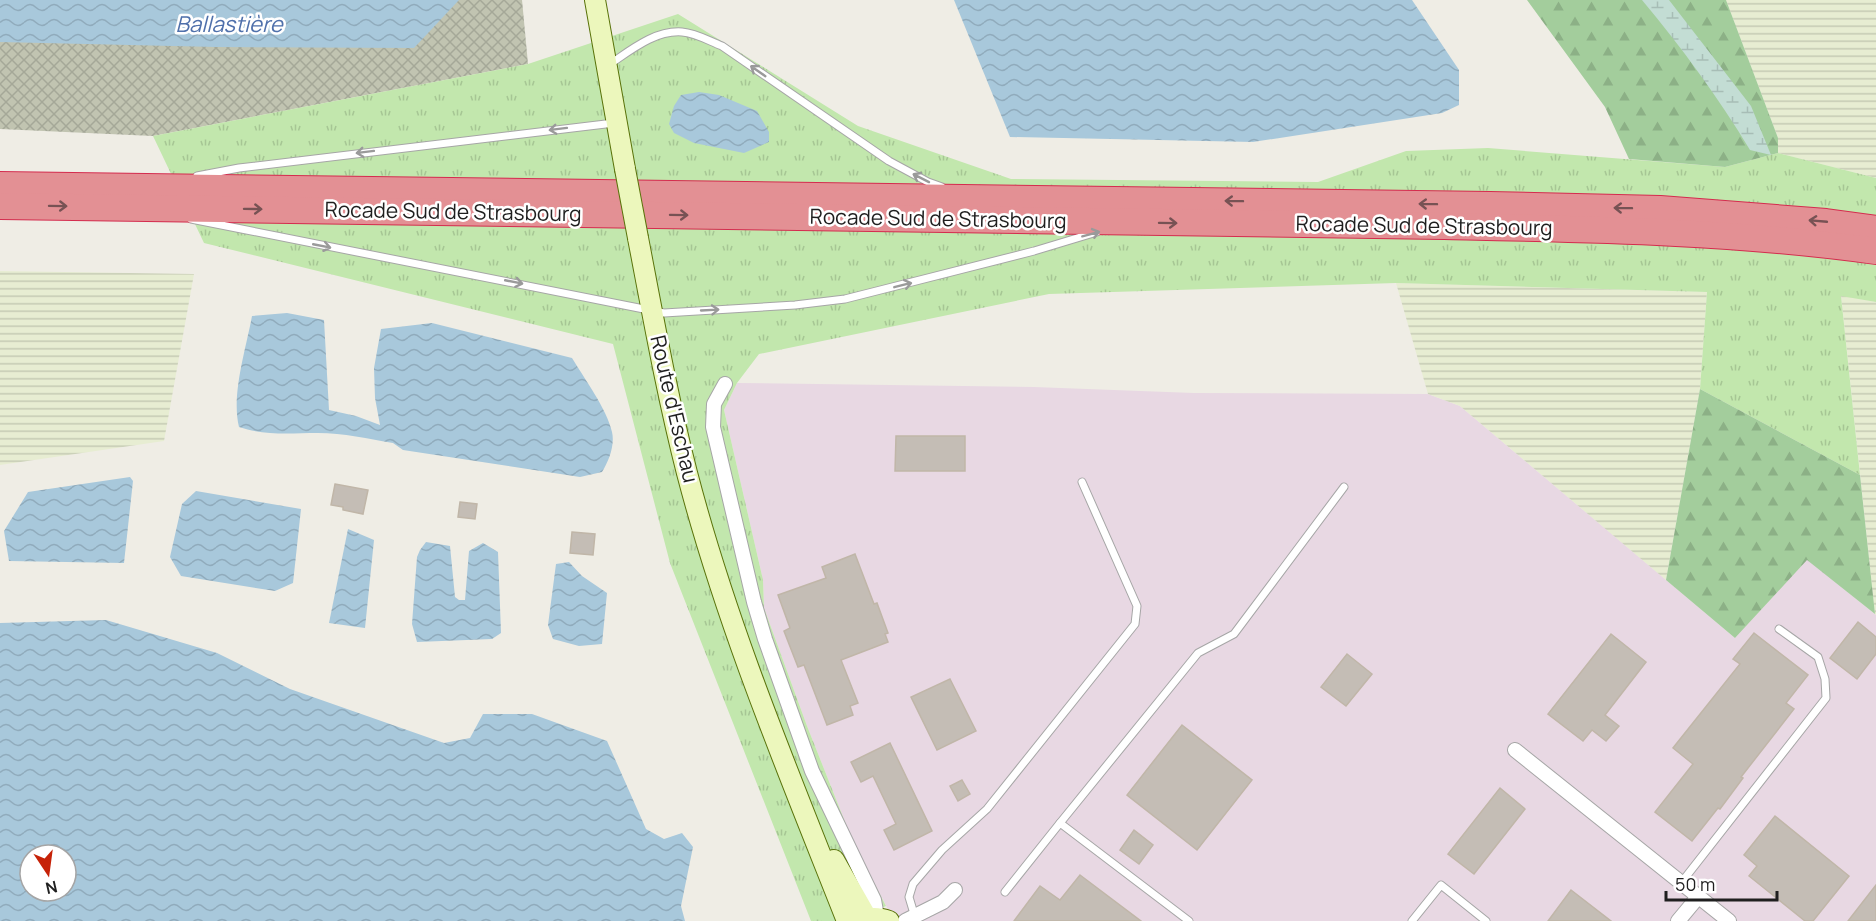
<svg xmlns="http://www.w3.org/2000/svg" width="1876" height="921" font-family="Manrope,sans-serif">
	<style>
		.industrial { fill: #e8d8e3 }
		.construction { fill: url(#construction-cross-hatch) }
		.farmland { fill: url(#farmland-rules) }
		.grass { fill: url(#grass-tufts) }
		.forest { fill: url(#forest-firs) }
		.wetland { fill: url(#wetland-marsh) }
		.water { fill: url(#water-waves); fill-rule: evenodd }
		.building { fill: #c4bdb5; stroke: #c0b6a8; stroke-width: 1.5 }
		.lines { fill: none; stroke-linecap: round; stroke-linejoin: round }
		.lane-casing { stroke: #a6a6a6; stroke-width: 9 }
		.street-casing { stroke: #a6a6a6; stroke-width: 16 }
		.secondary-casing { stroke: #597209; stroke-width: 22 }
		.highway-casing { stroke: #d42c4e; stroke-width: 28 }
		.lane { stroke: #fff; stroke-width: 7 }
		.street { stroke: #fff; stroke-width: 14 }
		.secondary { stroke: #ecf7bc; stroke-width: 20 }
		.highway { stroke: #e39094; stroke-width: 26 }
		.secondary-bridge-casing { stroke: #597209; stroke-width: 22; stroke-linecap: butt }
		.secondary-bridge { stroke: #ecf7bc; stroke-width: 20 }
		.oneway { stroke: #9a9a9a }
		.oneway2 { stroke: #775254 }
		.labels { text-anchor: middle; stroke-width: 5; stroke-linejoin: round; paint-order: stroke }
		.street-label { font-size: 21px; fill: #1f1f1f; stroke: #fff }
		.water-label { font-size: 22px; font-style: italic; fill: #4f70ab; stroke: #fff }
	</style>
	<defs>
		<pattern id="construction-cross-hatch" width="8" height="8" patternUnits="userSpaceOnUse" patternTransform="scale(1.5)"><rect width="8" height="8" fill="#c1c4b1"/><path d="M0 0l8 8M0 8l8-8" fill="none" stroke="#a5a898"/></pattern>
		<pattern id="farmland-rules" width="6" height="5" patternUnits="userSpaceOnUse" patternTransform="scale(1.5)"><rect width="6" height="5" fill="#e7edd2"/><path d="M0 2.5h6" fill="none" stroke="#c6cbb4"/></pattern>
		<pattern id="grass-tufts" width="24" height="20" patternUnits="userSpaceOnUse" patternTransform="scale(1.5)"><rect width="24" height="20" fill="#c2e7ad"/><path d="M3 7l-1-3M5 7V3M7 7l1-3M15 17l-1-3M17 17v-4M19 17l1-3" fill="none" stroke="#a6c694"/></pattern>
		<pattern id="forest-firs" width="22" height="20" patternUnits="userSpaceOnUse" patternTransform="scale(1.5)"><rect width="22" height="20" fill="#a3cd9c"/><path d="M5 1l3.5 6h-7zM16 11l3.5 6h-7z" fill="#8cb086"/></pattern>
		<pattern id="wetland-marsh" width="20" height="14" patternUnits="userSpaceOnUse" patternTransform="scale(1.5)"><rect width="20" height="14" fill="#c3ddd4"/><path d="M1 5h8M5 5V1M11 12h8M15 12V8" fill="none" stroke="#a7bdb6"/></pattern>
		<pattern id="water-waves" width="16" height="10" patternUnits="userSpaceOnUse" patternTransform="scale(1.5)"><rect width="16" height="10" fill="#a8c8db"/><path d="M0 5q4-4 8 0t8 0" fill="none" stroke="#90abbc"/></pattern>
	</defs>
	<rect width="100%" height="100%" fill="#efede5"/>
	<polygon class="industrial" points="737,383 1034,387 1194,393 1428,394 1460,406 1735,638 1807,559 1876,615 1876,921 894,921 853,842 807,726 764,608 763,580 724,410"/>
	<polygon class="construction" points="0,0 522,0 528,64 153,136 0,129"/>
	<g class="farmland">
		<polygon points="1726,0 1876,0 1876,178 1778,153 1778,138"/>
		<polygon points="0,271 194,274 164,441 0,465"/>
		<polygon points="1396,283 1707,292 1700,389 1666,580 1460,406 1428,394"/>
		<polygon points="1841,295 1876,302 1876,615 1875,614"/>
	</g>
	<polygon class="grass" points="678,14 858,126 1011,179 1318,182 1406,151 1488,148 1725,167 1778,153 1876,178 1876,302 1841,296 1860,475 1700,389 1707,292 1396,283 1049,294 759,354 737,383 724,410 763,580 764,608 807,726 853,842 886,906 852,921 811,921 670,563 613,344 204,243 153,136 528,64"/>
	<g class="forest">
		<polygon points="1527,0 1726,0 1778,138 1778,153 1725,167 1629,159 1605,107"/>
		<polygon points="1700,389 1860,475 1875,614 1807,560 1735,638 1666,580"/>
	</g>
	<path class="wetland" d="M1642 0H1669L1751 106 1771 155 1750 150C1718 97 1682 48 1642 0Z"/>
	<g class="water">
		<polygon points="0,0 459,0 414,48 216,47 0,42"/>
		<polygon points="954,0 1412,0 1459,70 1459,105 1442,113 1253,142 1010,137"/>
		<polygon points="699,92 719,95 757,111 769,132 769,142 744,153 694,143 674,133 669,124 674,106 681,95"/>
		<path d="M287 313 324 320 329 410 356 416 380 425 375 398 374 368 381 329 432 323 572 358C584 378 607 409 612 432 615 445 609 461 602 472L580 477 403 450 393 443C369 439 343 433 318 433 290 433 266 436 239 427 231 395 246 349 252 316Z"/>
		<polygon points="130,477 133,481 124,563 9,561 4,531 28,492"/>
		<polygon points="196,491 301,509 293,583 275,591 181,576 170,557 182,504"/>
		<polygon points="348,529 374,540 365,628 329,623"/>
		<polygon points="426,542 450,546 455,597 459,600 465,600 469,551 483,543 498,552 501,633 492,639 417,642 412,624 417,557 420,550"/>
		<polygon points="569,562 582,576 607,593 602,644 579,646 553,639 548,625 556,564"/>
		<path d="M106 620 217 653 290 689 444 743 470 738 483 714H532L607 741 646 829 664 839 682 833 693 847 681 906 685 921H0V623ZM30 855H66V891H30Z"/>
	</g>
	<g class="building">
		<polygon points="896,436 965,436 965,471 895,471"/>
		<polygon points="335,484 368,490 363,514 343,510 343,507 331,505"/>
		<polygon points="460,502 477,504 475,519 458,517"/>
		<polygon points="572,532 595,534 593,555 570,553"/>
		<polygon points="855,554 874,604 877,603 888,633 885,634 888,642 841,660 858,703 850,706 853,715 827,725 804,665 798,667 784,631 790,628 778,595 826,578 822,567"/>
		<polygon points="1858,622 1876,637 1876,654 1857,679 1830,658"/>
		<polygon points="1754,633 1808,675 1786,703 1794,709 1741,777 1743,778 1720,809 1718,808 1692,841 1655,812 1693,764 1673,748 1740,664 1733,659"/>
		<polygon points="1611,634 1646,662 1605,715 1619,726 1606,741 1592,730 1583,741 1548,714"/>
		<polygon points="1347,654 1372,674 1346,706 1321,687"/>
		<polygon points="950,679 976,731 937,750 911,697"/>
		<polygon points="1182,725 1252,780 1197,850 1127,795"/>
		<polygon points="890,743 932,831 894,850 884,830 896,824 873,776 861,782 851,762"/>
		<polygon points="962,780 970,794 958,801 950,786"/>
		<polygon points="1500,788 1525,809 1474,874 1448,854"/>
		<polygon points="1775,816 1849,876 1813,921 1805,921 1749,876 1757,866 1744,855"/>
		<polygon points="1134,830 1153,845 1139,864 1120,850"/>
		<polygon points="1080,875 1141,921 1014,921 1040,886 1060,900"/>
		<polygon points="1876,885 1876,921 1848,921"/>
		<polygon points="1571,890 1611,921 1548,921"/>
	</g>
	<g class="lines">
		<g class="lane-casing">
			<g id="lane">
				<path d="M610 64C631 50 655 30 682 32 696 33 709 41 722 46L889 161 928 182 942 187"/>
				<polyline points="197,176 239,168 614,123"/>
				<polyline points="191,219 664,313 795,305 845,299 1034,251 1097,232"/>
				<polyline points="1060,823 1198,653 1234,634 1344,487"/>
				<polyline points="1681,883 1826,698 1825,679 1818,657 1779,629"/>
				<polyline points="1005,892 1060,823 1189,921"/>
				<polyline points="915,917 909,897 913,884 942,850 987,809 1135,624 1137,606 1082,482"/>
				<polyline points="1412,921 1441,885 1486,921"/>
			</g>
		</g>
		<g class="street-casing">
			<g id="street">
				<polyline points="725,384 714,404 713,427 754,602 765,639 812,771 874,900 877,917"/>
				<polyline points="1515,750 1729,921"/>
				<polyline points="905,921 943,902 955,890"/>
				<polyline points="1678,921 1698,897"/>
			</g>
		</g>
		<g class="secondary-casing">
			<g id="secondary">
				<polyline points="595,0 625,169"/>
				<path d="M638 238C653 316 667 395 687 473 727 627 789 774 847 921"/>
				<polyline points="834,860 867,918"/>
				<path d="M859 921C870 917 878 917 889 921"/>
			</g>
		</g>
		<g class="highway-casing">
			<g id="highway">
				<polyline points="0,185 1490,205 1660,209 1826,222 1876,229"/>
				<path d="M0 206 1444 226C1588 229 1732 231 1876 251"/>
			</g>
		</g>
		<use href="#lane" class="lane"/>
		<use href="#street" class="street"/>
		<use href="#secondary" class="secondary"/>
		<use href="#highway" class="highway"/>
		<g class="secondary-bridge-casing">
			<polyline id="secondary-bridge" points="625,169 638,238"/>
		</g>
		<use href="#secondary-bridge" class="secondary-bridge"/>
	</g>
	<defs><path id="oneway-shaft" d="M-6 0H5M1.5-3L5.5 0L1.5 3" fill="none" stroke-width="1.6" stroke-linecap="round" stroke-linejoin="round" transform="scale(1.5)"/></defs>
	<g class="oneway">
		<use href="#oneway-shaft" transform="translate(758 71) rotate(-145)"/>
		<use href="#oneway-shaft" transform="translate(558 129) rotate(173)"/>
		<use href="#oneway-shaft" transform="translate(365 152) rotate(173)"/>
		<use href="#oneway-shaft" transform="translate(921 178) rotate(-153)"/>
		<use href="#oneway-shaft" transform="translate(1091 234) rotate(-15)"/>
		<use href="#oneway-shaft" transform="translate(322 246) rotate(11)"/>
		<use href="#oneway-shaft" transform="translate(514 282) rotate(11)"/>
		<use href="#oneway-shaft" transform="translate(903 285) rotate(-14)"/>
		<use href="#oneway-shaft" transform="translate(710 310) rotate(-3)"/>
	</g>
	<g class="oneway2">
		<use href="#oneway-shaft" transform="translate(1234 201) rotate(-179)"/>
		<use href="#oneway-shaft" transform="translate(1428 204) rotate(-179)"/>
		<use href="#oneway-shaft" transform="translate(58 206) rotate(1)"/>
		<use href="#oneway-shaft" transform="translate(1623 208) rotate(-179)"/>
		<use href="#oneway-shaft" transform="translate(253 209) rotate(1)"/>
		<use href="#oneway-shaft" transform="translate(679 215) rotate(1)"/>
		<use href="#oneway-shaft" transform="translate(1818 221) rotate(-175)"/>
		<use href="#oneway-shaft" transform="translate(1168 223) rotate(1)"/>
	</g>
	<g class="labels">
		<g class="street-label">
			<text transform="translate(453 212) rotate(1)" y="7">Rocade Sud de Strasbourg</text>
			<text transform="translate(938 219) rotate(1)" y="7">Rocade Sud de Strasbourg</text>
			<text transform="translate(1424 226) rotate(1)" y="7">Rocade Sud de Strasbourg</text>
			<text transform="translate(674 409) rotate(77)" y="7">Route d'Eschau</text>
		</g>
		<g class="water-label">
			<text x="229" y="32">Ballastière</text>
		</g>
	</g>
	<g transform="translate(48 873) rotate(167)"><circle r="28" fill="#ffffff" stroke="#a5a5a5" stroke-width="1.5"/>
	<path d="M0-4.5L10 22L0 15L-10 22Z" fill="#c62208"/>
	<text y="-9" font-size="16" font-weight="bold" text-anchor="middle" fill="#1f1f1f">N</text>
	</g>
	<path d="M1666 891v9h111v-9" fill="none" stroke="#1f1f1f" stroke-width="3"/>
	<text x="1675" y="891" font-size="18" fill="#1f1f1f" stroke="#ffffff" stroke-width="4.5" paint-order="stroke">50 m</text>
</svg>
